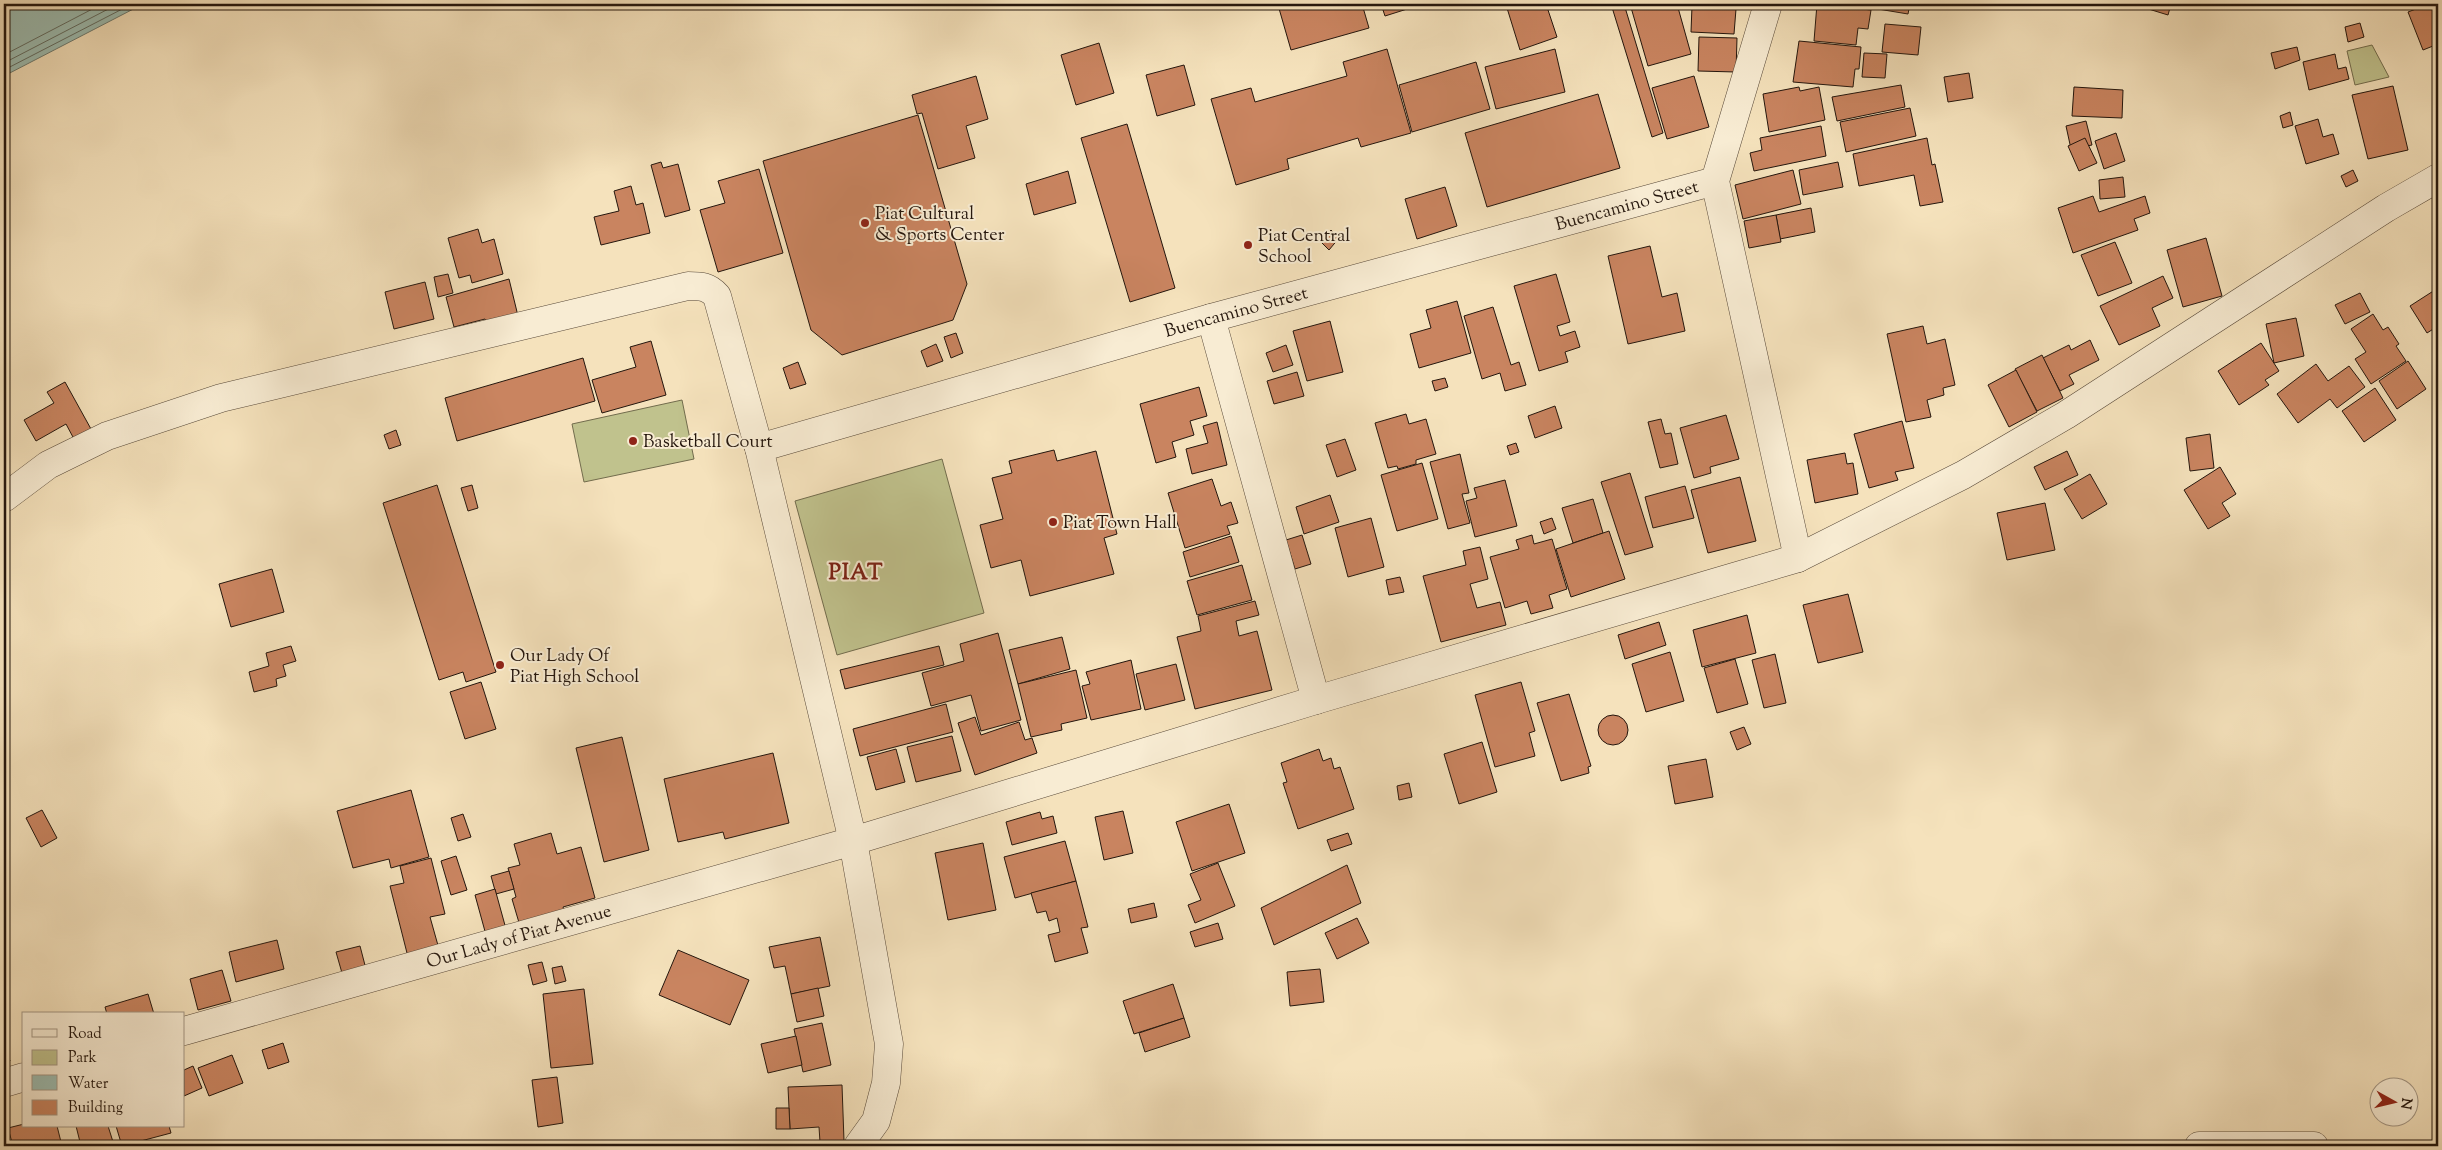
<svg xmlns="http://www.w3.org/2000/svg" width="2442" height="1150" font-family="'Sorts Mill Goudy',serif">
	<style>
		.green { fill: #c0c28d; stroke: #726c4d }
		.water { fill: #9cbdb2; stroke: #6c7a70 }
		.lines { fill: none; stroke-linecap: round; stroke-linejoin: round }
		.shore { stroke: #606a60; stroke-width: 1 }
		.building { fill: #c98460; stroke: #24160d }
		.minor-casing { stroke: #584939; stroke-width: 29 }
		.minor { stroke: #f8ecd3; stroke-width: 28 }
		.poi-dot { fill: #8f2418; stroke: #f8ecd3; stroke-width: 2 }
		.labels { text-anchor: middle; stroke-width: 4; stroke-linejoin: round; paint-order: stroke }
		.street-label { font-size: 18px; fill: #24160d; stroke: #f8ecd3 }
		.poi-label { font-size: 18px; fill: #24160d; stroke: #f8ecd3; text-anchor: start }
		.district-label { font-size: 22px; font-weight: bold; letter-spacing: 1px; fill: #7a1f14; stroke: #f8ecd3 }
	</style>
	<rect width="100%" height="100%" fill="#f5e2bc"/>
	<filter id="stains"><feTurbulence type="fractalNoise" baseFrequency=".004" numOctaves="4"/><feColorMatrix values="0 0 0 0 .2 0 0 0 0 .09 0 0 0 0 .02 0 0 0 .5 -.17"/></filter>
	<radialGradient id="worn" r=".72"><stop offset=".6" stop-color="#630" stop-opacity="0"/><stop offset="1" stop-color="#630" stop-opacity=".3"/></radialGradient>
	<g class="green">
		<polygon points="2372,45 2389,77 2355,85 2347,51"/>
		<polygon points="682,400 694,459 584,482 572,424"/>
		<polygon points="942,459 984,613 837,655 795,501"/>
	</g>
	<polygon class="water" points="4,4 143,4 4,76"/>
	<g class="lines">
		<g class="shore">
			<polyline points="4,55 102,4"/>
			<polyline points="4,63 118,4"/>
			<polyline points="4,70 132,4"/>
		</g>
	</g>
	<g class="building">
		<polygon points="1282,4 1362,4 1369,28 1291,50 1278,5"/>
		<polygon points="1381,4 1423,4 1385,16"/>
		<polygon points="1519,4 1546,4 1557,37 1520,50 1507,8"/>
		<polygon points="1611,4 1624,4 1663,133 1652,137"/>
		<polygon points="1630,4 1677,4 1691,54 1648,66"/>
		<polygon points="1817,4 1871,10 1868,29 1858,28 1856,45 1814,41"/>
		<polygon points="1836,4 1857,4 1856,6"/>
		<polygon points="1873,4 1910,4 1908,14 1872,8"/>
		<polygon points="2143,4 2171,4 2168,15 2142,7"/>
		<polygon points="2429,4 2438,4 2438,44 2423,50 2408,12"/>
		<polygon points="1692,6 1736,9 1734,34 1691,32"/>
		<polygon points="2360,23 2364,37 2348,42 2345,27"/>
		<polygon points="1885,24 1921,27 1918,55 1882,52"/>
		<polygon points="1699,37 1737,38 1736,72 1698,71"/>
		<polygon points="1799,41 1861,47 1859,69 1855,69 1853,87 1793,82"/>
		<polygon points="1099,43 1114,93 1076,105 1061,55"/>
		<polygon points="2297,47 2300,60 2275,69 2271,53"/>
		<polygon points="1387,49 1411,133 1361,147 1358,138 1287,159 1289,169 1236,185 1211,99 1251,88 1255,102 1347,76 1343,62"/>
		<polygon points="1555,49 1565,92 1496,109 1485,67"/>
		<polygon points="1864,53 1887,54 1885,78 1862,77"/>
		<polygon points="2335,54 2338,69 2346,67 2349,79 2309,90 2303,62"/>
		<polygon points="1476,62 1490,109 1412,132 1399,85"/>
		<polygon points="1184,65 1195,105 1157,116 1146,75"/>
		<polygon points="1969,73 1973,98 1948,102 1944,77"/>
		<polygon points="976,76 988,119 966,126 975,158 938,169 922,113 917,114 912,95"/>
		<polygon points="1694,76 1709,127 1667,139 1652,88"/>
		<polygon points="1901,85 1905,107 1837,121 1832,97"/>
		<polygon points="2393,86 2408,150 2368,159 2352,95"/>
		<polygon points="1799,87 1800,91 1819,87 1825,120 1769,132 1763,94"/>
		<polygon points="2074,87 2123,90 2122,118 2072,116"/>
		<polygon points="2438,87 2438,99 2433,90"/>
		<polygon points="1598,94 1620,168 1487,207 1465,133"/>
		<polygon points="1910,108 1916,136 1846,152 1840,122"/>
		<polygon points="2290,112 2293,125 2283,128 2280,116"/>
		<polygon points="918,115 967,284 953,320 842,355 811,330 763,161"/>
		<polygon points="2318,119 2323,137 2333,134 2339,154 2306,164 2295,126"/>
		<polygon points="2086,121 2092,145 2071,149 2066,126"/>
		<polygon points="1127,124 1175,288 1130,302 1081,138"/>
		<polygon points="1821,126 1826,156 1754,171 1750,153 1762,150 1760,138"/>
		<polygon points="2116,133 2125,161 2104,169 2095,141"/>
		<polygon points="1927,138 1932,165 1935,164 1943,202 1920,206 1914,175 1859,186 1853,154"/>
		<polygon points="2085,138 2097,163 2079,171 2068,146"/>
		<polygon points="661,162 663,168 678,164 690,210 665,217 651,165"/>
		<polygon points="1838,162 1843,187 1803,195 1799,170"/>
		<polygon points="759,169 783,253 718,272 700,210 725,203 718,181"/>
		<polygon points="1793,170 1801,204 1743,219 1735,185"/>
		<polygon points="2353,170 2358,181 2346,187 2341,176"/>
		<polygon points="1068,171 1076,203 1034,215 1026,184"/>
		<polygon points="2123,177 2125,197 2100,199 2099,180"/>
		<polygon points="631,186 636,205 643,203 650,233 601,245 594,217 619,211 614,191"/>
		<polygon points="1445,187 1457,226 1417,239 1405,199"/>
		<polygon points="2093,196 2099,212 2145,196 2150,213 2134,219 2138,230 2073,253 2058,208"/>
		<polygon points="1811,208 1815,232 1780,239 1776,215"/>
		<polygon points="1776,215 1781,242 1749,248 1744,221"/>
		<polygon points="478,229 482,243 494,239 503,274 472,283 470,275 459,278 448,238"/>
		<polygon points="1331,230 1339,238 1329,250 1321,242"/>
		<polygon points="2206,238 2222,296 2183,307 2167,250"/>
		<polygon points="2115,242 2132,283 2098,296 2081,255"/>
		<polygon points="1650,246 1662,297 1677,293 1685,331 1628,344 1608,256"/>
		<polygon points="448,274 453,293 438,297 434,277"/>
		<polygon points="1556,274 1570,322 1557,326 1560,336 1575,331 1580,347 1565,352 1568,362 1539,371 1514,286"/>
		<polygon points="2163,276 2173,298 2152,308 2160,326 2119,345 2100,306"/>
		<polygon points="509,279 518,316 487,324 485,319 454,327 446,297"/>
		<polygon points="425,282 434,319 394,329 385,292"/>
		<polygon points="2438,288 2438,326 2427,333 2410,306"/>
		<polygon points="2360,293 2370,312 2345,324 2335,305"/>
		<polygon points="1457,301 1471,353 1419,368 1410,334 1431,328 1426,310"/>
		<polygon points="1493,307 1511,365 1519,362 1526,385 1505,391 1500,373 1482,379 1464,316"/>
		<polygon points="2373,314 2383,330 2388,327 2399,344 2396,346 2406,361 2371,384 2355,359 2366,352 2351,329"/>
		<polygon points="2296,318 2304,356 2274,363 2266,324"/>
		<polygon points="1330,321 1343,372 1307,381 1293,331"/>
		<polygon points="1923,326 1927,344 1945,339 1955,385 1943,388 1944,395 1927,400 1931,417 1906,422 1887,334"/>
		<polygon points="956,333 963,353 951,358 944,337"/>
		<polygon points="2090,340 2099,360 2069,375 2074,384 2060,391 2043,358 2069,345 2071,350"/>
		<polygon points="651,341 666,395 602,413 592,380 636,367 630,347"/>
		<polygon points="2261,343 2279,371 2265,380 2269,385 2239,405 2218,371"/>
		<polygon points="936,344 943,361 927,367 921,351"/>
		<polygon points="1286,345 1293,365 1273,372 1266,353"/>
		<polygon points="2042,355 2063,398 2037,411 2015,369"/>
		<polygon points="583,358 595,401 457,441 445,398"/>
		<polygon points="2408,361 2426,389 2397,409 2379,381"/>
		<polygon points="798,362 806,384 790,389 783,368"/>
		<polygon points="2316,364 2328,381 2349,366 2365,387 2337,408 2330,399 2298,423 2277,394"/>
		<polygon points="2016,370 2037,412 2009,427 1988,385"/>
		<polygon points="1297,372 1304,396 1274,404 1267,381"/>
		<polygon points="1445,378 1448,387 1435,391 1432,381"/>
		<polygon points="65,382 91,429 74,439 66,424 36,441 24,420 54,403 47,392"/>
		<polygon points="1199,387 1207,416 1190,421 1194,435 1172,442 1176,457 1156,463 1140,404"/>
		<polygon points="2375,388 2396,420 2364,442 2342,411"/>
		<polygon points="1555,406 1562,428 1535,438 1528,416"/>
		<polygon points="1406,414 1409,424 1426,419 1436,454 1416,460 1416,464 1398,469 1397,466 1388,468 1375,423"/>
		<polygon points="1726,415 1739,459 1710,467 1711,473 1694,478 1680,428"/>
		<polygon points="1661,419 1665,434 1671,433 1678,464 1660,468 1648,422"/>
		<polygon points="1902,421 1914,468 1895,472 1898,480 1869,488 1854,434"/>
		<polygon points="1217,422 1227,465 1192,474 1186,449 1208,443 1203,426"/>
		<polygon points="396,430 401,445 389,449 384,435"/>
		<polygon points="2210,434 2214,468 2190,471 2186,438"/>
		<polygon points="1345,439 1356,470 1337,477 1326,445"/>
		<polygon points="1516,443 1519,452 1510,455 1507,446"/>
		<polygon points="1054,450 1057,461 1096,451 1117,534 1104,538 1114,574 1030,596 1021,560 991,568 980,525 1003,519 992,478 1012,473 1009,461"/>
		<polygon points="2067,451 2078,475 2045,490 2034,467"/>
		<polygon points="1845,453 1847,464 1853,463 1858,494 1815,503 1807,460"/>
		<polygon points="1460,454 1469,493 1462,494 1470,523 1448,529 1430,462"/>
		<polygon points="1422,463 1438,519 1397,531 1381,475"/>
		<polygon points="2220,467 2236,494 2222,503 2230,516 2208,529 2184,490"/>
		<polygon points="1630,473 1653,547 1625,555 1601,482"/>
		<polygon points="2090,474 2107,504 2082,519 2064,489"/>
		<polygon points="1740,477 1756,541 1708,553 1691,490"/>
		<polygon points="1212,479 1221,506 1231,502 1238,523 1227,526 1230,534 1185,548 1168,493"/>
		<polygon points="1505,480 1517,526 1475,537 1466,501 1477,498 1474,488"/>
		<polygon points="437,485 496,672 466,682 463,672 439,680 383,503"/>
		<polygon points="472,485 478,508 468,511 461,488"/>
		<polygon points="1685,486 1694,518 1653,528 1645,497"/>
		<polygon points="1330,495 1339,522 1304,534 1296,507"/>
		<polygon points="1593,499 1603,533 1573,543 1562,508"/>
		<polygon points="2045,503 2055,550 2007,560 1997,513"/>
		<polygon points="1371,518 1384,567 1348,577 1335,528"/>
		<polygon points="1552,518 1556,529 1544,534 1540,522"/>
		<polygon points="1609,531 1625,579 1571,597 1556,549"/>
		<polygon points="1302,535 1311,564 1295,569 1286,540"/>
		<polygon points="1532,535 1534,544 1552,539 1567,589 1549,595 1553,608 1531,614 1527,601 1505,608 1490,557 1519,549 1516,540"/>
		<polygon points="1231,536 1239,562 1190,577 1183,552"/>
		<polygon points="1480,547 1488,579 1470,584 1477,608 1500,602 1506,625 1441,642 1423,576 1466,565 1463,551"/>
		<polygon points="1242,565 1252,600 1197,615 1187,581"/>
		<polygon points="272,569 284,612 231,627 219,584"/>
		<polygon points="1400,577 1404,592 1389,595 1386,580"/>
		<polygon points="1848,594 1863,652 1818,663 1803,605"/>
		<polygon points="1255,601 1259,615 1236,621 1239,636 1257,631 1272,690 1195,709 1177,637 1201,631 1198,616"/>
		<polygon points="1747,615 1756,653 1702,667 1693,630"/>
		<polygon points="1659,622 1666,645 1625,659 1618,635"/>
		<polygon points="998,633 1021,720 981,731 971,695 931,706 922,673 964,661 960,644"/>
		<polygon points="1062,637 1070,669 1018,684 1009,650"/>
		<polygon points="291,646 296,661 283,665 286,676 276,679 277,686 254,692 249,672 269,666 266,653"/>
		<polygon points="939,646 944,665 845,689 840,670"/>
		<polygon points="1670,652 1684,701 1646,712 1632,664"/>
		<polygon points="1775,654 1786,703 1764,708 1752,660"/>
		<polygon points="1735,659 1748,704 1717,713 1704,668"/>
		<polygon points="1131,660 1141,709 1091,720 1082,686 1090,684 1086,672"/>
		<polygon points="1176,664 1185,700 1145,710 1136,674"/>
		<polygon points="1076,670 1087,718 1061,724 1062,730 1031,737 1018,684"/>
		<polygon points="481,682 496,729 465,739 450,692"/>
		<polygon points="1521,682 1535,731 1529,733 1535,756 1495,767 1475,695"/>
		<polygon points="1569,694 1591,766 1588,767 1589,773 1561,781 1537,703"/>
		<polygon points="946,704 953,732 860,756 853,729"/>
		<circle cx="1613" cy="730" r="15"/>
		<polygon points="975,717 981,735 1019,722 1025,740 1032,738 1037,753 975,775 958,723"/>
		<polygon points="1744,727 1751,744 1737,750 1730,732"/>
		<polygon points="952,736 961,771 916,782 907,747"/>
		<polygon points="622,737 649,850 604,862 576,748"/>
		<polygon points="1482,742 1497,792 1459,804 1444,754"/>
		<polygon points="896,749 905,782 876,790 867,757"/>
		<polygon points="1319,749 1323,761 1331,758 1334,769 1340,767 1354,809 1298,829 1283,783 1287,782 1281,763"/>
		<polygon points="773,753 789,823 725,839 723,832 678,842 664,779"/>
		<polygon points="1706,759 1713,797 1675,804 1668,766"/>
		<polygon points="1409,783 1412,797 1399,800 1397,786"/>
		<polygon points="411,790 429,857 391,868 389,859 353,868 337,811"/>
		<polygon points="1229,804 1245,853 1192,871 1176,822"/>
		<polygon points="42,810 57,838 41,847 26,818"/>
		<polygon points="1123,811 1133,853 1104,860 1095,817"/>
		<polygon points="1040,812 1042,819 1053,816 1057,833 1012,845 1006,822"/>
		<polygon points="463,814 471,837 458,841 451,818"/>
		<polygon points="551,833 557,854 581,847 595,898 563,907 565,913 520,926 512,899 516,897 508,868 520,865 514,844"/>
		<polygon points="1348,833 1352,844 1331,851 1327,840"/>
		<polygon points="1065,841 1076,881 1015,898 1004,857"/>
		<polygon points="983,843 996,910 948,920 935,853"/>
		<polygon points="456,856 467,890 451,895 441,861"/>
		<polygon points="431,858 445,914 430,917 439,949 408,957 390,886 404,883 400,866"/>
		<polygon points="1218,863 1235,906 1195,923 1188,905 1201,900 1190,874"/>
		<polygon points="1347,865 1361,903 1274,945 1261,908"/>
		<polygon points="509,871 514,889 496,894 491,876"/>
		<polygon points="1076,881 1088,927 1081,928 1088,953 1055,962 1048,935 1060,932 1057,918 1049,921 1046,911 1037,913 1031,893"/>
		<polygon points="495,889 506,929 486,935 475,895"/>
		<polygon points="1154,903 1157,917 1131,923 1128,909"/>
		<polygon points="1357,918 1369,943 1337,959 1325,933"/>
		<polygon points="1218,923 1223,939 1195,947 1190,932"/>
		<polygon points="820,937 830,986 791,994 785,966 774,968 769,947"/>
		<polygon points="277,940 284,969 236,982 229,952"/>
		<polygon points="360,946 367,973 344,980 336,952"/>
		<polygon points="678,950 749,980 730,1025 659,995"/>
		<polygon points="542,962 547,981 533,985 528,965"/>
		<polygon points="562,966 566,981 555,984 552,968"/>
		<polygon points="1320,969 1324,1002 1290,1006 1287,972"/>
		<polygon points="222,970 231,1001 198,1010 190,979"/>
		<polygon points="1173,984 1184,1018 1134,1034 1123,1001"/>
		<polygon points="818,988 824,1016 797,1022 791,994"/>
		<polygon points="584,989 593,1064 551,1068 543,994"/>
		<polygon points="148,994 154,1014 107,1014 105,1007"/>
		<polygon points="1184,1018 1190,1037 1145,1052 1139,1033"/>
		<polygon points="822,1023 831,1065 803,1072 794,1029"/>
		<polygon points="796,1036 802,1065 768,1073 761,1044"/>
		<polygon points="4,1043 10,1061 4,1064"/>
		<polygon points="283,1043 289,1062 268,1069 262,1050"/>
		<polygon points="232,1055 243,1083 209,1096 198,1068"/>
		<polygon points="193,1066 202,1088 184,1096 184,1070"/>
		<polygon points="557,1077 563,1123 538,1127 532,1080"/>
		<polygon points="842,1085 844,1141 820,1142 819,1127 790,1129 788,1087"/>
		<polygon points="776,1108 789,1108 790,1129 776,1129"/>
		<polygon points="24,1124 24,1126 57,1126 62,1146 13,1146 8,1128"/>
		<polygon points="76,1126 108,1126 114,1145 81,1146"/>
		<polygon points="116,1126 169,1126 171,1133 122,1146"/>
	</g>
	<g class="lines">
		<g class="minor-casing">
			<g id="minor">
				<polyline points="1768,4 1715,181 1798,558"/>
				<polyline points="1211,318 1316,700"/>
				<path id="s1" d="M759 448 1211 318 1715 181"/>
				<path d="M4 498 48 465 107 436 221 398 688 286C701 286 708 286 717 296L759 448 853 841 889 1044 886 1083 876 1121 858 1146"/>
				<path id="s2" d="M184 1031 853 841 1316 700 1798 558 1963 475 2066 415 2386 208 2438 178"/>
				<polyline points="4,1083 24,1077"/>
				<polyline points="2199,1146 2314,1146"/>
			</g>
		</g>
		<use href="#minor" class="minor"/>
	</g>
	<g class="poi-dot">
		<circle cx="865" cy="223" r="5"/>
		<circle cx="1248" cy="245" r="5"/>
		<circle cx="633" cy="441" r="5"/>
		<circle cx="1053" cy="522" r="5"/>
		<circle cx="500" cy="665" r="5"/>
	</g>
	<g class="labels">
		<g class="street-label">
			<text dy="6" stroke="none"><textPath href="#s1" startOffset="901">Buencamino Street</textPath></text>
			<text dy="6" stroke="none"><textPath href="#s1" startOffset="496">Buencamino Street</textPath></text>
			<text dy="6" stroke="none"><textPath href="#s2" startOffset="348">Our Lady of Piat Avenue</textPath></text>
		</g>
		<g class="poi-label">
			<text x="875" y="219">Piat Cultural<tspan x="875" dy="21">&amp; Sports Center</tspan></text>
			<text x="1258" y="241">Piat Central<tspan x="1258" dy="21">School</tspan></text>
			<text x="643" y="447">Basketball Court</text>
			<text x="1063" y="528">Piat Town Hall</text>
			<text x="510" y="661">Our Lady Of<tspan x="510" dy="21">Piat High School</tspan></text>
		</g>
		<g class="district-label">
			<text x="856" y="579">PIAT</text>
		</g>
	</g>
	<rect width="2442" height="1150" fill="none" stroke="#f5e2bc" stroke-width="20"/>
	<rect x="5" y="5" width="2432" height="1140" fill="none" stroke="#24160d" stroke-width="2.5"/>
	<rect x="10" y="10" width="2422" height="1130" fill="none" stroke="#24160d"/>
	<rect x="22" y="1012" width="162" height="115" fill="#f8ecd3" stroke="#a39684"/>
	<rect x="32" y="1029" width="25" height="8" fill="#f8ecd3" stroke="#a39684"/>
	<text x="68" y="1038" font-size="15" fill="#24160d">Road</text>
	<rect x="32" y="1050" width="25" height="15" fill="#c0c28d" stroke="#a39684"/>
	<text x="68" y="1062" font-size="15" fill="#24160d">Park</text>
	<rect x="32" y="1075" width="25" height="15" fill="#9cbdb2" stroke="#a39684"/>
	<text x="68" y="1088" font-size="15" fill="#24160d">Water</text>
	<rect x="32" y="1100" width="25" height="15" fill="#c98460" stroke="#a39684"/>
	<text x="68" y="1112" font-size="15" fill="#24160d">Building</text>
	<g transform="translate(2394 1102) rotate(98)"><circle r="24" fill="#f8ecd3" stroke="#a39684"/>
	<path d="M0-4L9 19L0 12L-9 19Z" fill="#8f2418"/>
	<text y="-8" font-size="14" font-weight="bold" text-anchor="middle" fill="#24160d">N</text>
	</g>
	<rect width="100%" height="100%" filter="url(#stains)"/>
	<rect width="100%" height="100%" fill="url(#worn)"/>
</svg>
